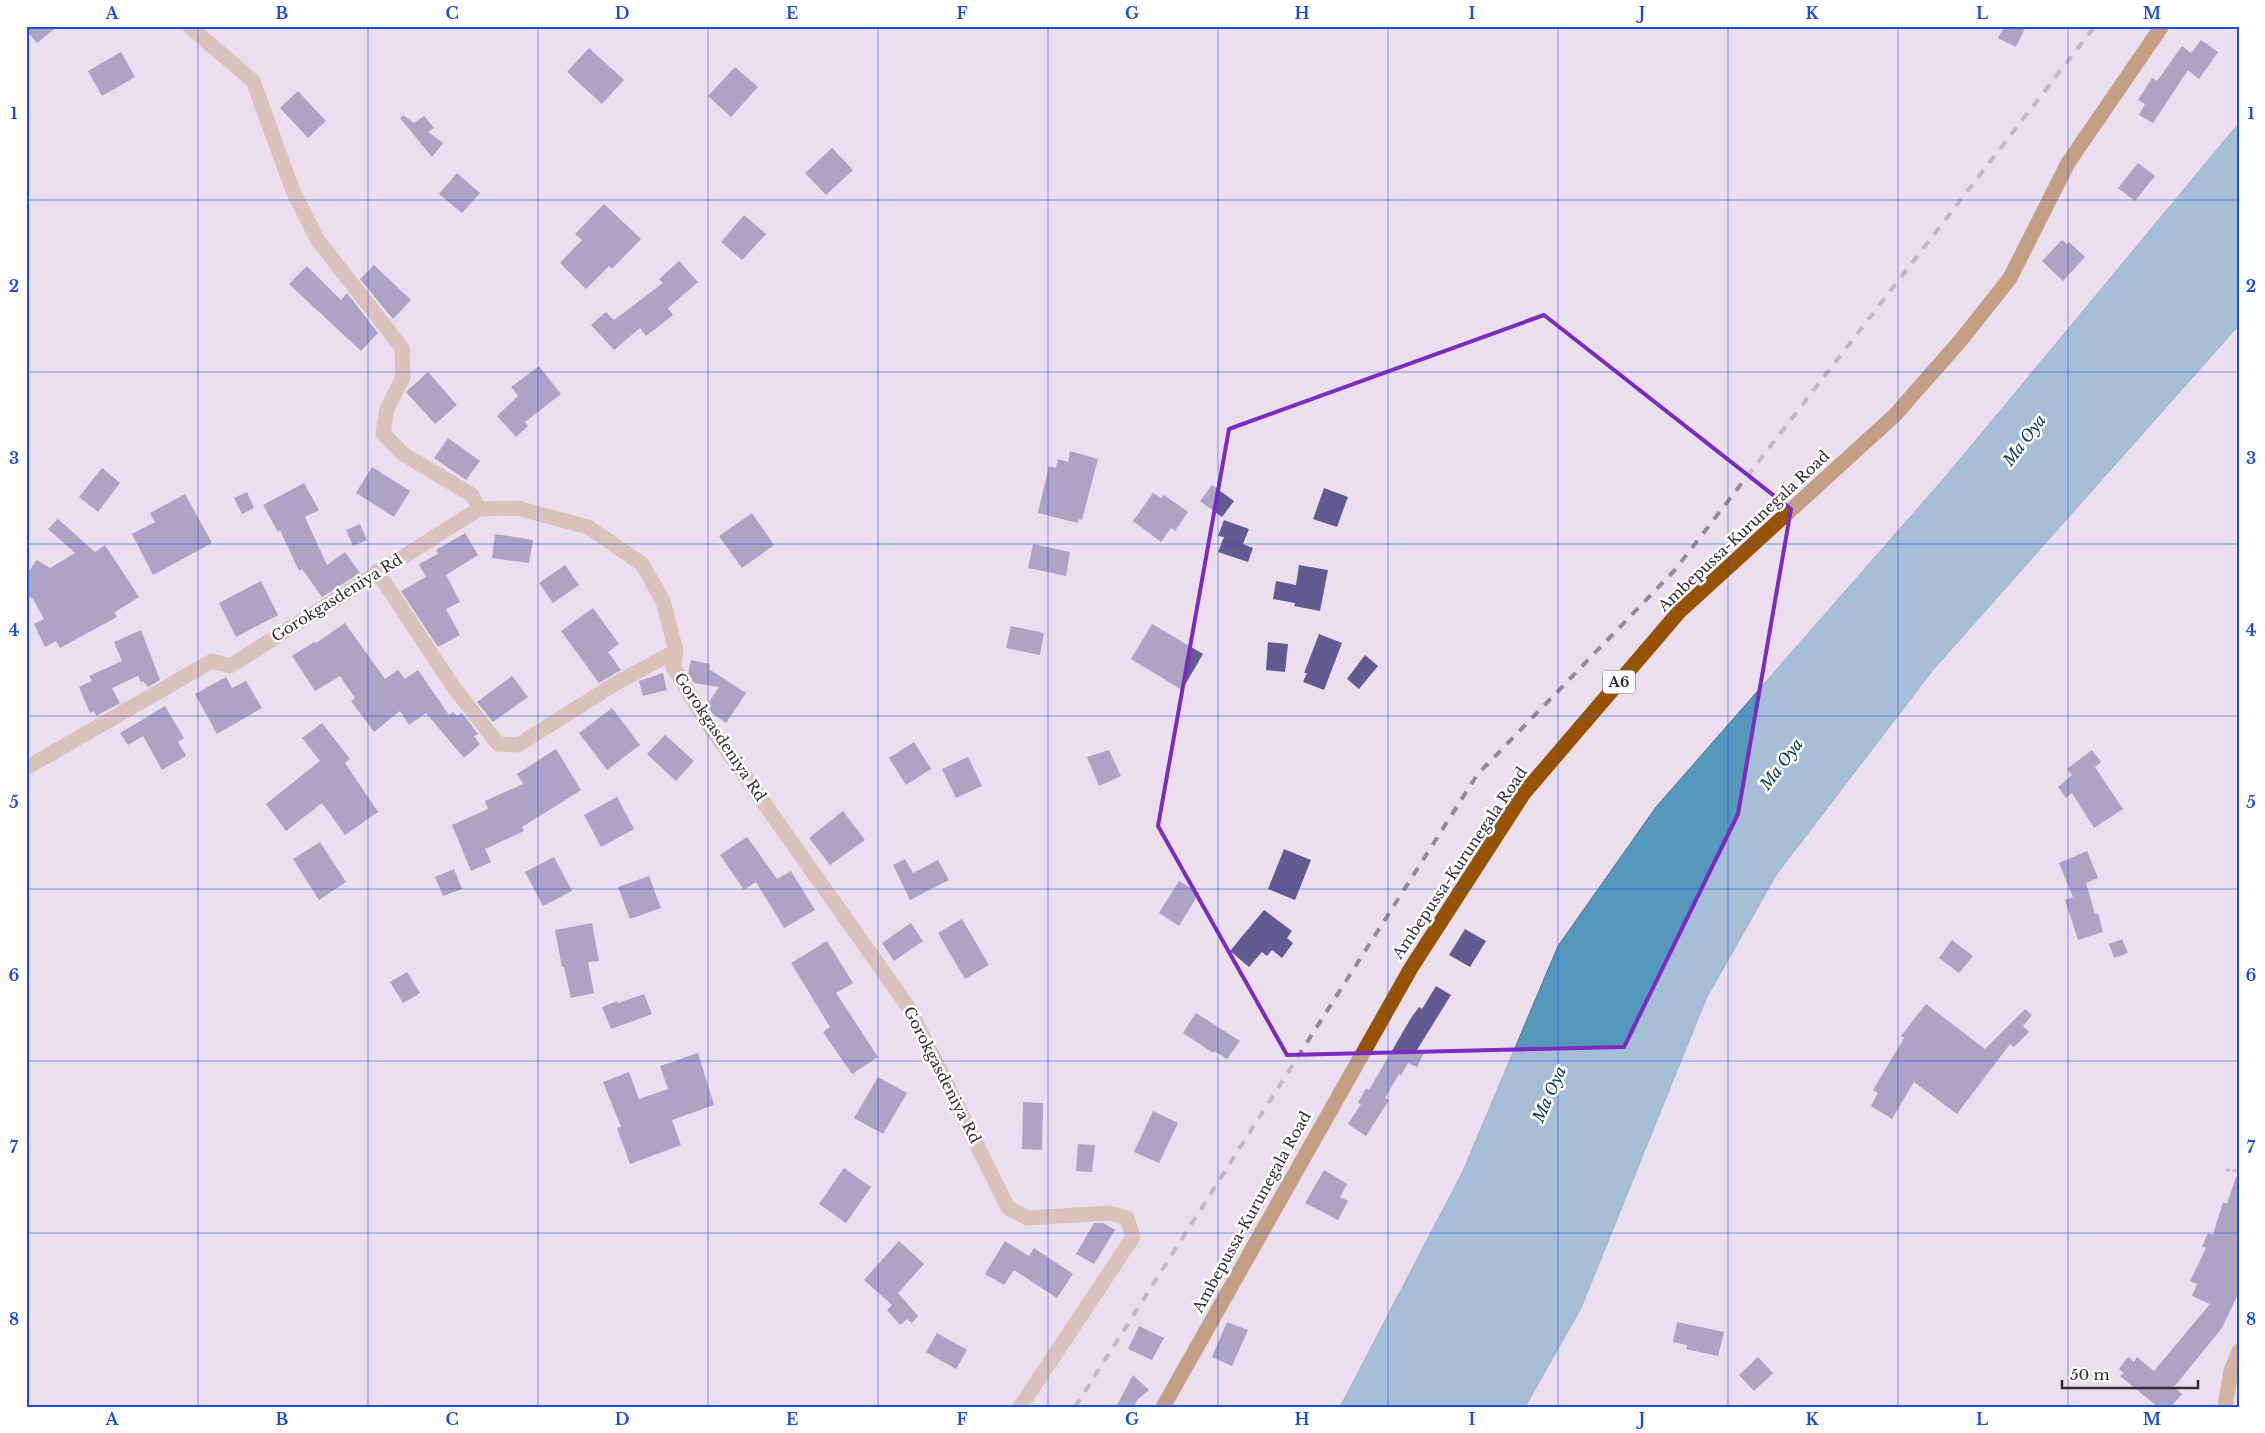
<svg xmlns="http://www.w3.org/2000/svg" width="2265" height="1433" font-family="'Libre Baskerville',serif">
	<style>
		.water { fill: #5697bd; stroke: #4b7793 }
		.building { fill: #625b92 }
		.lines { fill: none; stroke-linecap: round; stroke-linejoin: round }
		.path { stroke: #948c98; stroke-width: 3; stroke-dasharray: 4 2.5; stroke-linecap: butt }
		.street { stroke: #c9a07f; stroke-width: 15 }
		.secondary { stroke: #b97d4b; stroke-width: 15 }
		.highway { stroke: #965306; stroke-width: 15 }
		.rail { stroke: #928a95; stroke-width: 4; stroke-dasharray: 9 9; stroke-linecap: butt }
		.marked { fill: none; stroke: #7b2cbf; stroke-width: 4; stroke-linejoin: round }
		.grid { fill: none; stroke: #1d4ed8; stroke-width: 1; stroke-opacity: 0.55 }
		.labels { text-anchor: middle; stroke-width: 5; stroke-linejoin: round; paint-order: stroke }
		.shield { fill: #fff; stroke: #6e6b70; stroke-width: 1 }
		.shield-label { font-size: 14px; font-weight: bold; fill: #302c32 }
		.street-label { font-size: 15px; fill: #302c32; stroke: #fff }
		.water-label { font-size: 16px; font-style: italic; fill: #003852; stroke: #fff }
		.neatline { fill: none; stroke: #1d4ed8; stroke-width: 2 }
		.grid-label { font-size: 16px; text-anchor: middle; font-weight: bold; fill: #1d4ed8 }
	</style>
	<rect width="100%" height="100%" fill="#ebdfef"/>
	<polygon class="water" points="2239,123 2239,325 1932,671 1776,875 1706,999 1581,1308 1525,1407 1340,1407 1463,1171 1558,946 1656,807 1946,476"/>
	<g class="building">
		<polygon points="26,26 58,26 37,43 26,30"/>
		<polygon points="2005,26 2026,26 2016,47 1998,38"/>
		<polygon points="2201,40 2218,52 2199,79 2188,70 2153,123 2139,115 2145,104 2138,100 2152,78 2157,81 2182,46 2191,53"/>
		<polygon points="589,48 624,80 602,104 567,72"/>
		<polygon points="121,52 135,77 102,96 88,71"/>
		<polygon points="735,67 758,87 731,117 708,96"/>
		<polygon points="298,91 326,121 308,138 280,108"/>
		<polygon points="403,115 414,123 424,116 434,128 428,132 443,143 432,157 400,118"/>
		<polygon points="832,148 853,170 826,195 805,173"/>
		<polygon points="2138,163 2155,176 2135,201 2118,188"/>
		<polygon points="457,173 480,193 462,213 439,194"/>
		<polygon points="604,204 641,239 612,269 609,266 586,289 560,263 582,240 575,234"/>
		<polygon points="744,215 766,234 742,260 721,242"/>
		<polygon points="2062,240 2067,244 2069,242 2085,257 2063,281 2042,261"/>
		<polygon points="679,261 698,282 668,308 673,315 646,336 640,328 614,350 591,325 606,312 614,320 663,283 659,279"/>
		<polygon points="374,265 411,300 393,319 360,279"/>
		<polygon points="307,266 341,300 347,293 378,333 361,351 289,284"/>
		<polygon points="539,366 561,394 525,422 528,426 516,437 497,416 518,396 511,387"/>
		<polygon points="428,372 457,405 435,424 406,392"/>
		<polygon points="448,438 480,461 466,480 434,458"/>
		<polygon points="1070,451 1098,459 1082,520 1079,519 1078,523 1038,513 1049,466 1056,468 1058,459 1068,462"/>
		<polygon points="372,467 410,491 394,517 356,493"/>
		<polygon points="102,468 120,483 98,512 79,497"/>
		<polygon points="304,483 319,510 305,517 327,565 345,552 360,573 322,597 302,569 299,571 280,530 278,532 263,505"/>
		<polygon points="1212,485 1234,501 1222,517 1200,501"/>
		<polygon points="1324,488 1348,497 1337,527 1313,519"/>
		<polygon points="247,492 254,508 242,514 234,498"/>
		<polygon points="1153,493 1161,498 1164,495 1188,512 1175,531 1171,528 1161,542 1133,521"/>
		<polygon points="185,494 212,543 153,575 132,534 155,522 150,513"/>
		<polygon points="752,513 774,545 742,568 719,536"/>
		<polygon points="58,519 95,552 105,545 139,597 115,612 117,617 60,648 56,641 45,647 34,624 44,619 33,599 26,595 26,575 37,560 50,568 75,553 48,529"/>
		<polygon points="1224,520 1249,529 1243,544 1253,548 1248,562 1218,552 1224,537 1218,536"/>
		<polygon points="360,524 367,540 353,546 346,530"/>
		<polygon points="465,533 478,555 446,575 460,602 446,609 460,635 438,647 401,591 426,577 419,564 438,554 436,550"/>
		<polygon points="495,534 533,540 529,563 492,558"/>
		<polygon points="1033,544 1070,552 1066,576 1028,568"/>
		<polygon points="565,565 579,585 553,603 539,583"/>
		<polygon points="1299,565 1328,570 1320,611 1294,606 1295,603 1273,599 1276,581 1296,585"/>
		<polygon points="261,581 278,615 236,637 219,603"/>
		<polygon points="593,608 619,644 608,652 621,670 599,683 561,631"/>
		<polygon points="345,623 385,679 398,670 405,679 418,670 449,715 453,712 457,716 462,713 478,734 474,736 480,744 464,758 426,713 409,725 400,711 374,732 351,701 355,698 340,676 315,691 292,656 314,642 316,643"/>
		<polygon points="1152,624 1203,654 1182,690 1131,659"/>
		<polygon points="1011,626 1044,633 1040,655 1006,648"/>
		<polygon points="141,630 160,680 148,687 143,681 141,682 138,676 112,688 120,703 96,716 94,711 90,713 79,687 92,681 89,676 122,661 114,642"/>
		<polygon points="1319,634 1342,643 1324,690 1303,682 1307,673 1304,673"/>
		<polygon points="1268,642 1288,644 1285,672 1266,670"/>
		<polygon points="1365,655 1378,666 1359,689 1347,679"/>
		<polygon points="691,660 710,664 709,669 746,693 726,723 712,713 707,705 719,687 694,683 688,674"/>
		<polygon points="663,673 667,690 643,696 639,681"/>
		<polygon points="512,676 528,697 493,722 477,702"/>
		<polygon points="226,677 232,688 246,681 262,708 217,734 195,694"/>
		<polygon points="165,706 184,738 178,742 186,756 162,770 143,736 128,745 120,733"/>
		<polygon points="612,708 640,745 607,770 579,733"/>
		<polygon points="322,723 350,759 345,763 378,812 345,835 322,803 286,831 266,804 320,761 302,738"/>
		<polygon points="665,735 694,761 676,781 647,754"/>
		<polygon points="914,742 931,769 906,785 889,758"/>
		<polygon points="556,749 581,790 522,827 524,831 485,849 491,862 471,871 452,825 488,809 485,801 523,784 517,774"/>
		<polygon points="1109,750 1121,776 1099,786 1087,757"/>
		<polygon points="2092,750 2101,762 2095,767 2123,809 2094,828 2072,793 2066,798 2058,787 2072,775 2067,769"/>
		<polygon points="968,757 982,786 956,798 942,769"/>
		<polygon points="617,797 634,829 601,847 584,815"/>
		<polygon points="843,811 865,840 830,865 809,838"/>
		<polygon points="747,837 777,879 791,871 815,910 784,928 756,882 744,890 720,855"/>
		<polygon points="320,842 346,882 319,900 293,859"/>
		<polygon points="1284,849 1311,860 1295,900 1268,889"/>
		<polygon points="2087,851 2098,878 2086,883 2095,914 2098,913 2103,932 2078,940 2065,900 2073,897 2059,863"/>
		<polygon points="554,857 572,891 543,906 525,872"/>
		<polygon points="905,859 913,873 938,860 949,880 910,900 893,865"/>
		<polygon points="454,869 462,889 443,896 435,877"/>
		<polygon points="649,876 661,908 630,919 618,887"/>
		<polygon points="1179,881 1199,893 1179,926 1159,913"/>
		<polygon points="1264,910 1292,931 1287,938 1293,943 1282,958 1272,950 1267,956 1262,952 1249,967 1230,951"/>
		<polygon points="962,919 989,965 965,979 938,933"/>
		<polygon points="592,923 599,961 588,962 594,993 571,998 564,967 562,967 555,930"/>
		<polygon points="911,923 923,941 894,961 882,943"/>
		<polygon points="1465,929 1486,941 1470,967 1449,955"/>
		<polygon points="2122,939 2128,953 2114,958 2109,944"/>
		<polygon points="1952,940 1973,956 1959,973 1939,958"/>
		<polygon points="827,941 853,983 836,993 878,1057 852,1074 823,1032 830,1027 791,963"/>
		<polygon points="407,972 420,993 403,1003 390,982"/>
		<polygon points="1436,986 1451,995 1417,1050 1424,1053 1417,1067 1408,1063 1401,1075 1399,1074 1385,1098 1389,1100 1366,1136 1348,1124 1361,1104 1358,1103 1366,1088 1369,1090 1411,1018 1419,1007 1422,1009"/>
		<polygon points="644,994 652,1014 611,1029 602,1007 617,1001 618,1003"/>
		<polygon points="1926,1004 1985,1049 2025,1009 2032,1015 2023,1026 2029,1032 2014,1047 2010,1044 1957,1114 1914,1082 1892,1119 1871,1106 1878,1093 1873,1090 1904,1038 1901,1036"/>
		<polygon points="1196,1013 1240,1041 1227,1059 1214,1051 1213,1053 1183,1033"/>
		<polygon points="698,1053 714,1105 672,1120 681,1145 630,1164 617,1128 621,1127 603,1082 629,1072 639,1099 668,1089 660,1066"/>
		<polygon points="878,1077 907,1093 883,1134 854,1118"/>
		<polygon points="1023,1102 1043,1103 1042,1150 1022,1149"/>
		<polygon points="1153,1111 1178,1123 1159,1163 1134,1152"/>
		<polygon points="1078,1144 1095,1145 1092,1172 1076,1171"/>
		<polygon points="844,1168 871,1187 846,1223 819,1204"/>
		<polygon points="1324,1170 1347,1184 1340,1197 1348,1201 1338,1220 1305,1203"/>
		<polygon points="2236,1177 2239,1177 2239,1292 2222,1328 2174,1387 2182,1394 2171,1407 2158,1407 2120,1376 2124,1373 2119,1369 2128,1357 2134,1362 2137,1357 2154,1371 2210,1304 2192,1296 2197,1284 2190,1281 2206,1248 2202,1246 2208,1233 2213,1235 2223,1202 2227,1204"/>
		<polygon points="1094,1223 1103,1223 1115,1230 1094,1264 1076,1254"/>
		<polygon points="899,1241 924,1264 898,1293 918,1316 912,1323 907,1319 900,1325 887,1310 892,1305 864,1280"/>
		<polygon points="1005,1241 1029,1256 1034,1248 1073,1274 1057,1298 1014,1270 1004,1285 985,1274"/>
		<polygon points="1227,1322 1248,1330 1232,1366 1212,1357"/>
		<polygon points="1677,1322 1724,1332 1718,1356 1686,1349 1687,1345 1673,1342"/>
		<polygon points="1139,1326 1164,1338 1152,1360 1128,1349"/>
		<polygon points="937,1333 967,1350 956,1369 926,1352"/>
		<polygon points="1758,1357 1773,1373 1754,1391 1739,1375"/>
		<polygon points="1133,1375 1149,1390 1137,1400 1134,1407 1116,1407"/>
	</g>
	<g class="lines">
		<polyline class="path" points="2226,1170 2239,1171"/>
		<g class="street">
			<polyline points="189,26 253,81 293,191 317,239 402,348 403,377 387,409 383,433 403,454 472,495 479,509"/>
			<polyline points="377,571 452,685 498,744 518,745 618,682 676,651"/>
			<polyline points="26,768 212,661 230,666 479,509 517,508 588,527 642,564 663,601 676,651 673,667 706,721 909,1008 1008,1208 1028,1218 1109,1213 1127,1218 1133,1237 1020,1407"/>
		</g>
		<polyline class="secondary" points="2225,1407 2231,1371 2239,1351"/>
		<polyline class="highway" points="1163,1407 1411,968 1524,793 1679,612 1895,415 1961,340 2010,278 2068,163 2162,26"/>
		<polyline class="rail" points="1075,1407 1477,775 1674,571 2095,26"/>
	</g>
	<path d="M0 0H2265V1433H0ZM1544 315 1791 509 1738 814 1624 1047 1287 1055 1158 826 1229 429Z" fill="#ebdfef" fill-opacity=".55" fill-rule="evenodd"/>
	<path class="marked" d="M1544 315 1791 509 1738 814 1624 1047 1287 1055 1158 826 1229 429Z"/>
	<path class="grid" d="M198 26V1407M368 26V1407M538 26V1407M708 26V1407M878 26V1407M1048 26V1407M1218 26V1407M1388 26V1407M1558 26V1407M1728 26V1407M1898 26V1407M2068 26V1407M26 200H2239M26 372H2239M26 544H2239M26 716H2239M26 889H2239M26 1061H2239M26 1233H2239"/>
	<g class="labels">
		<rect class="shield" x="1603" y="670.5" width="32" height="23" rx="4"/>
		<g class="shield-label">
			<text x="1619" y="687">A6</text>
		</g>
		<g class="street-label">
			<text transform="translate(1744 531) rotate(-43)" y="5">Ambepussa-Kurunegala Road</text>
			<text transform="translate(337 598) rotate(-32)" y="5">Gorokgasdeniya Rd</text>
			<text transform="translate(720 737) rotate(56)" y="5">Gorokgasdeniya Rd</text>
			<text transform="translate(1460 863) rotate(-56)" y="5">Ambepussa-Kurunegala Road</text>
			<text transform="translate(942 1075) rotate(63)" y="5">Gorokgasdeniya Rd</text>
			<text transform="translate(1252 1212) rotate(-61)" y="5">Ambepussa-Kurunegala Road</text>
		</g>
		<g class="water-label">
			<text transform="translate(2024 440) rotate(-53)" y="6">Ma Oya</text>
			<text transform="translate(1781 764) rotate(-53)" y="6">Ma Oya</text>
			<text transform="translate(1549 1094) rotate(-66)" y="6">Ma Oya</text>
		</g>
	</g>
	<rect width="2265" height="1433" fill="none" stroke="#ffffff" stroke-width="55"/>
	<path d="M2062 1380v8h136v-8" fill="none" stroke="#302c32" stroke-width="2.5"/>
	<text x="2070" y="1380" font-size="15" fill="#302c32" stroke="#ffffff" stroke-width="4" paint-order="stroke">50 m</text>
	<rect x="28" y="28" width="2210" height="1378" class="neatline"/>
	<g class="grid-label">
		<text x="112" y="19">A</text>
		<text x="282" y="19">B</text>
		<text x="452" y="19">C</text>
		<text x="622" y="19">D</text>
		<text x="792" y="19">E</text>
		<text x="962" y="19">F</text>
		<text x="1132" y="19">G</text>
		<text x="1302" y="19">H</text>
		<text x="1472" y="19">I</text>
		<text x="1642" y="19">J</text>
		<text x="1812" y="19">K</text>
		<text x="1982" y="19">L</text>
		<text x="2152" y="19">M</text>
		<text x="14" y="119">1</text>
		<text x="2251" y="119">1</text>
		<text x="14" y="292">2</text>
		<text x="2251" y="292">2</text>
		<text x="14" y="464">3</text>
		<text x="2251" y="464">3</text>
		<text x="14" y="636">4</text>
		<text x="2251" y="636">4</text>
		<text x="14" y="808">5</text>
		<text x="2251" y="808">5</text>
		<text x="14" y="981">6</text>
		<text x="2251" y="981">6</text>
		<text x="14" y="1153">7</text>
		<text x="2251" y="1153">7</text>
		<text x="14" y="1325">8</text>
		<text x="2251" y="1325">8</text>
		<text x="112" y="1425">A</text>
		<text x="282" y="1425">B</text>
		<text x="452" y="1425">C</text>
		<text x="622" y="1425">D</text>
		<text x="792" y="1425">E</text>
		<text x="962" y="1425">F</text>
		<text x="1132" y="1425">G</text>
		<text x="1302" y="1425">H</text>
		<text x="1472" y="1425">I</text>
		<text x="1642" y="1425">J</text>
		<text x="1812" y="1425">K</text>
		<text x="1982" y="1425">L</text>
		<text x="2152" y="1425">M</text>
	</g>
</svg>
